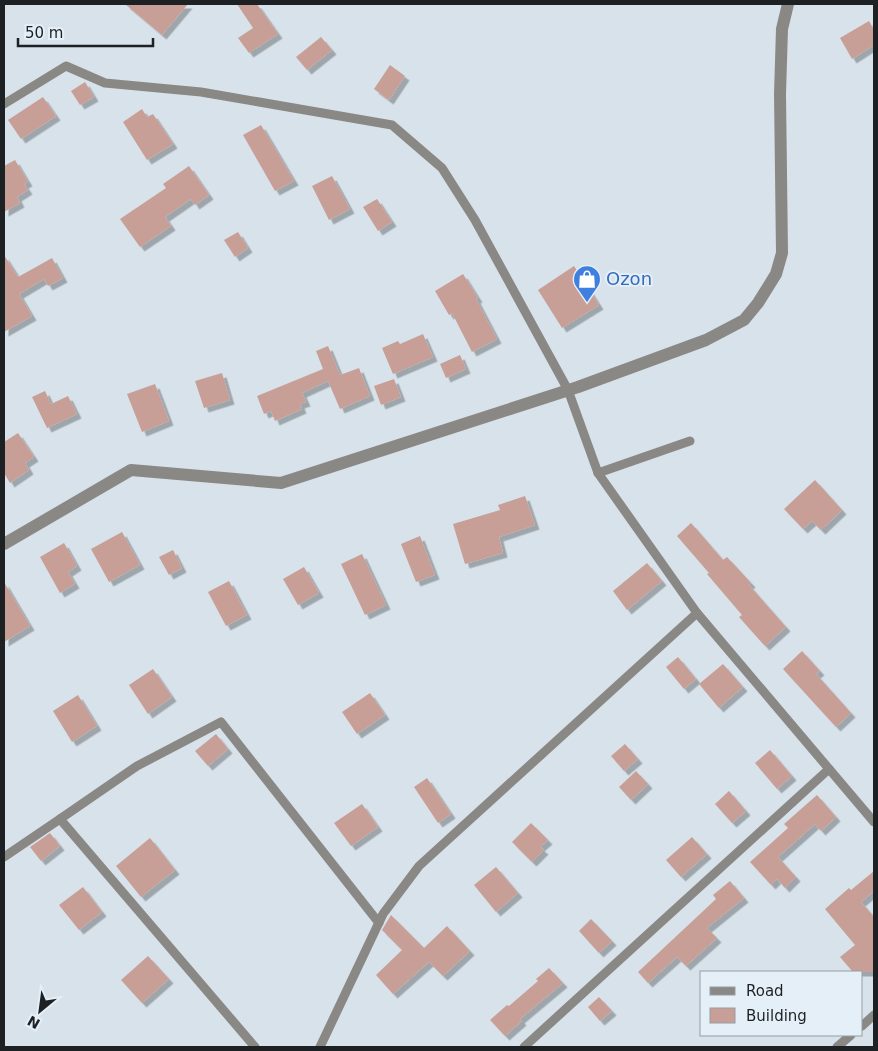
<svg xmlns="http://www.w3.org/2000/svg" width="878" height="1051" font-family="'DejaVu Sans',sans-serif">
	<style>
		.building { fill: #c89f97; filter: url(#shadow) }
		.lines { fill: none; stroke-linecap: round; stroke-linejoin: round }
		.lane { stroke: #8a8884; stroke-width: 9 }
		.street { stroke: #8a8884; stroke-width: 12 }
		.labels { text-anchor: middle; stroke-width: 4; stroke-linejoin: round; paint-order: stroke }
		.shop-label { font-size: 18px; fill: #366cbe; stroke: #e5eff7; text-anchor: start }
	</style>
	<defs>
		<filter id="shadow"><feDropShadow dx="4.5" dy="4.5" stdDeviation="0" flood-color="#0004"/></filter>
	</defs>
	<rect width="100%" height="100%" fill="#d8e2ea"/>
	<g class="building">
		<polygon points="125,4 188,4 162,35"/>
		<polygon points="237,4 257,4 278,34 249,53 238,38 253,28"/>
		<polygon points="869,21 874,30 874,45 852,59 840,38"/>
		<polygon points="321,37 332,50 307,70 296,57"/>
		<polygon points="390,65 405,76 389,100 374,89"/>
		<polygon points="85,82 94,97 80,105 71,91"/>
		<polygon points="43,97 56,116 21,139 8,120"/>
		<polygon points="142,109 147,117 153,114 173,144 147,160 123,122"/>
		<polygon points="261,125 294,181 275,191 243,135"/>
		<polygon points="15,160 28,182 24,184 28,190 17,197 20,203 4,212 4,166"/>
		<polygon points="189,166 209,195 195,205 191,199 165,217 171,226 140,247 120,219 166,188 163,184"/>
		<polygon points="332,176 350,209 329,220 312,186"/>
		<polygon points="377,199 392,222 378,231 363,207"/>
		<polygon points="238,232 248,248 235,257 224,240"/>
		<polygon points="4,255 18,277 52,258 63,278 48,286 44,279 19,294 32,316 4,332"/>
		<polygon points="574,266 599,305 562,328 538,290"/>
		<polygon points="463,274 478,298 476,299 497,339 472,352 452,313 449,315 435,291"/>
		<polygon points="423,334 433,357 393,374 382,348 398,341 400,344"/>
		<polygon points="328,346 340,375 359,368 370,396 340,409 328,381 302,393 306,402 300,404 302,409 275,421 271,411 264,414 257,396 323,369 316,351"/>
		<polygon points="460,355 466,369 446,378 440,364"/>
		<polygon points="222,373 230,400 204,408 195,381"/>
		<polygon points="394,379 401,397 381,405 374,386"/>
		<polygon points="155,384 169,421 142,432 127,394"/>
		<polygon points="45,391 51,404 68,396 77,414 47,428 32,397"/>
		<polygon points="18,433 34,457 25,463 29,470 10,483 4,473 4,442"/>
		<polygon points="815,480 842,510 821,530 812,521 803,529 784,509"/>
		<polygon points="525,496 535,525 499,537 503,553 465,564 453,524 500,510 498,505"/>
		<polygon points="691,523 723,560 727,557 751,583 749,585 786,627 765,646 739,617 742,615 707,574 709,573 677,536"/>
		<polygon points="122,532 140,565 109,582 91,549"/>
		<polygon points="420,536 435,575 416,582 401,544"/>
		<polygon points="64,543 77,566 68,572 75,584 60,593 40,557"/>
		<polygon points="173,550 182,568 169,575 159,557"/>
		<polygon points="362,554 386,605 365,615 341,564"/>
		<polygon points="647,563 662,581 627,610 613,591"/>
		<polygon points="304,567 319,593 298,605 283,579"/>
		<polygon points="229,581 247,615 226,626 208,592"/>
		<polygon points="4,582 30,626 4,642"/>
		<polygon points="802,651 820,671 816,674 851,713 836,727 783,669"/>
		<polygon points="678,657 696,679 684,689 666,667"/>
		<polygon points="723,664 743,687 719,708 699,684"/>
		<polygon points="153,669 172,697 148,714 129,685"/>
		<polygon points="370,693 385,715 357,734 342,712"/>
		<polygon points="78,695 97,726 72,742 53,711"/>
		<polygon points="216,734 228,749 208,766 195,751"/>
		<polygon points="625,744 638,759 624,771 611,756"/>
		<polygon points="770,750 792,776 777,789 755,763"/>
		<polygon points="636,771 648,784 631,800 619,787"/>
		<polygon points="427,778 451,814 438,823 414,787"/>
		<polygon points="729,791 746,811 732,823 715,804"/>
		<polygon points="817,795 836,817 821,831 815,824 778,857 796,877 785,888 777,879 771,885 750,862 788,828 784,824"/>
		<polygon points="362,804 378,827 351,846 334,823"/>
		<polygon points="531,823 548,840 540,847 544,850 532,862 512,842"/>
		<polygon points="50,833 60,846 41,861 30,847"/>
		<polygon points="692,837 707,854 681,877 666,860"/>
		<polygon points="150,838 175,870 141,897 116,866"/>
		<polygon points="496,867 518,893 496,912 474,885"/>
		<polygon points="874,871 874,891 861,902 874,917 874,972 853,972 840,957 855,945 825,909 849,888 851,890"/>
		<polygon points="730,881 744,898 707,928 717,938 686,966 677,957 648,983 638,972 716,899 713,895"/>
		<polygon points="83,887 102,912 79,930 59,905"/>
		<polygon points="391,915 424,948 447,926 470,951 443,976 429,962 393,994 376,975 402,950 382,930"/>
		<polygon points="591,919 612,941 599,953 579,931"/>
		<polygon points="148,956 169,979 142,1003 121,980"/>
		<polygon points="549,968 563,983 520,1019 522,1021 505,1036 490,1020 507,1005 509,1006 538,981 536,979"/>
		<polygon points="599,997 612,1011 600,1021 588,1007"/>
	</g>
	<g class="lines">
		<g class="lane">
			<polyline points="4,104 66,66 105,83 201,92 392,125 442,168 475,220 568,390 598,473 697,613 874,822"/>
			<polyline points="598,473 690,441"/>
			<polyline points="60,819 137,766 221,722 379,923"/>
			<polyline points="4,857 60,819 255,1047"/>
			<polyline points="862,1026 874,1015"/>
			<polyline points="320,1047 383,914 419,866 697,613"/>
			<polyline points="524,1047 829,769"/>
			<polyline points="837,1047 851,1035"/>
		</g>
		<polyline class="street" points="4,544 131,470 281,483 578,387 706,340 744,320 758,303 776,274 782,253 780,94 782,29 788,4"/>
	</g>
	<defs>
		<g id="shop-pin" transform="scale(1.4375)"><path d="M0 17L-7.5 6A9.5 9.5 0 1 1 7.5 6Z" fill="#3f7fe0" stroke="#e5eff7"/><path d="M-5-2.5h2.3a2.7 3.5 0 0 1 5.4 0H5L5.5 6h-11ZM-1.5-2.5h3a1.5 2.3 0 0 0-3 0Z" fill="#fff"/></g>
	</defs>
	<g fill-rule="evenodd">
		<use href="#shop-pin" x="587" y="279"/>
	</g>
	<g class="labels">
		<g class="shop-label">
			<text x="606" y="285">Ozon</text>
		</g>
	</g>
	<rect width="878" height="1051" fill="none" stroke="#1d2124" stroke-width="10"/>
	<rect x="700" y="971" width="162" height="65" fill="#e5eff7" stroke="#959da3"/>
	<rect x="710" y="987" width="25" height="8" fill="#8a8884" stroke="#959da3"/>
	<text x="746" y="996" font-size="15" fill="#1d2124">Road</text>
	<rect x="710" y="1008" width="25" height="15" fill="#c89f97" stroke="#959da3"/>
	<text x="746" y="1021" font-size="15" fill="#1d2124">Building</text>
	<g transform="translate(40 1011) rotate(209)" stroke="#e5eff7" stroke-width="4" paint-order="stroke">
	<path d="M0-4L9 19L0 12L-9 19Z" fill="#1d2124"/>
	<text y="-8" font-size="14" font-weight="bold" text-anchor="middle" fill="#1d2124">N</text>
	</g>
	<path d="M18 38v8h135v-8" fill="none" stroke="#1d2124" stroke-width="2.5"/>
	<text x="25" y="38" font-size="15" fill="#1d2124" stroke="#e5eff7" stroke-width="4" paint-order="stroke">50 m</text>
</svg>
